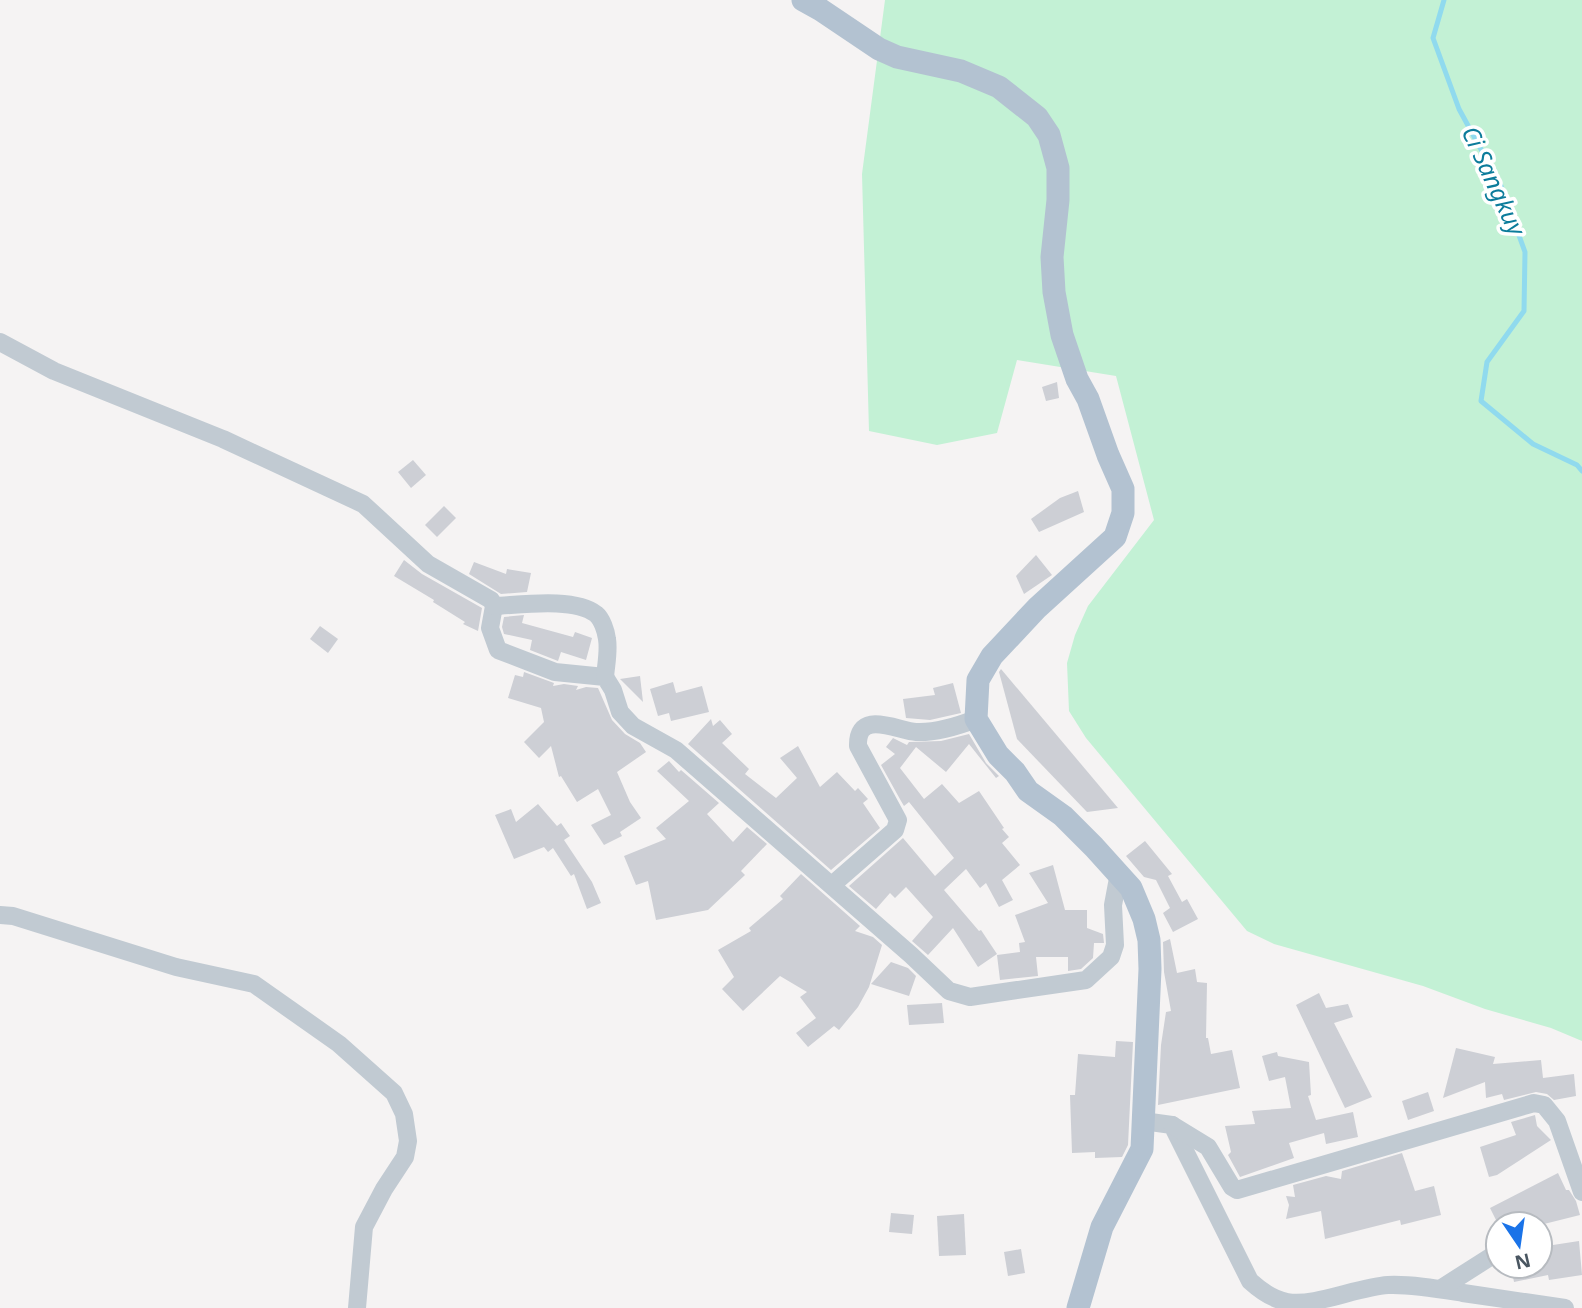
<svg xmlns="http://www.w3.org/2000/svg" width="1582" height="1308" font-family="'Noto Sans',sans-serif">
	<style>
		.green { fill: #c3f1d5 }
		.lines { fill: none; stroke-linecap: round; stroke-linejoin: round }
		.stream { stroke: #90daee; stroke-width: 5 }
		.building { fill: #cdcfd5 }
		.minor { stroke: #c1cad2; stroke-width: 18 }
		.major { stroke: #b3c2d1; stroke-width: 23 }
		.labels { text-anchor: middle; stroke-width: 7; stroke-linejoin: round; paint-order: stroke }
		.water-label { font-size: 24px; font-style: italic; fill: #0c7c9b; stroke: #fff }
	</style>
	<rect width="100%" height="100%" fill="#f5f3f3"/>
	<polygon class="green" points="885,0 1582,0 1582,1041 1551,1028 1485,1009 1423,986 1274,944 1247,931 1086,738 1069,711 1067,663 1075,635 1088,606 1154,520 1116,376 1017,360 997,433 937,445 869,431 862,174"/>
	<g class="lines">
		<polyline class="stream" points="1444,0 1433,38 1459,109 1501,186 1525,252 1524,311 1487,362 1481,401 1533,444 1577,465 1582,471"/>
	</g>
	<g class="building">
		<polygon points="1057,382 1059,398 1046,401 1042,387"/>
		<polygon points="413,460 426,475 411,488 398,472"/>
		<polygon points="1078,491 1084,512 1039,532 1031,519 1060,498"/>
		<polygon points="444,506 456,518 437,537 425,525"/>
		<polygon points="1036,555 1052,575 1024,594 1016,576"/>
		<polygon points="404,560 422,574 482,608 478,631 463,624 465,622 433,602 434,600 394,576"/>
		<polygon points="474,562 506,574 507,569 531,573 527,592 501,594 469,574"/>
		<polygon points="524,615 522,623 573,637 575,632 592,638 586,660 561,652 558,661 530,650 532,640 504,634 502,627 504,617"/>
		<polygon points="320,626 338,639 328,653 310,639"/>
		<polygon points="1001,669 1118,808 1087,812 1017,739 999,672"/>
		<polygon points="524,672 554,683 553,686 564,684 578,686 576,690 586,687 598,688 612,720 625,734 640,743 646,752 617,772 630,802 641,818 620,832 622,836 604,845 591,825 611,815 598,789 577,802 561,776 559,777 551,746 539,758 524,742 544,722 541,708 508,698 515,675 523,677"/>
		<polygon points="640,676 643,702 620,679"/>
		<polygon points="673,682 676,693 702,686 709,712 671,721 669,713 658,716 650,689"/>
		<polygon points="953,683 961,713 930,720 906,718 903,699 935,695 933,688"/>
		<polygon points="711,719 713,726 720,720 732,734 722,743 749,769 745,774 776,798 797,778 780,758 798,746 820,787 837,772 855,791 858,788 868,799 863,803 880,828 831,870 688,744"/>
		<polygon points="969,734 986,763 999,776 996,778 969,744 946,772 916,747 900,768 924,799 942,784 959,803 979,791 1004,828 1002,829 1009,837 1002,843 1020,865 1002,880 1013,900 999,907 986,883 980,888 966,869 944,890 979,931 981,930 997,954 978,967 953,928 928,955 912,941 933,917 906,887 895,898 890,893 876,909 849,886 903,838 935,876 954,858 909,802 904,806 901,801 881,765 895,754 886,747 893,738 907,745 909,742 941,741"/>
		<polygon points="669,761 679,772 681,770 719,803 707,814 733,842 747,827 767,844 741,871 745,875 708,910 656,920 648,881 636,885 624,856 666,839 656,828 689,801 657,771"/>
		<polygon points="538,804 557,826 561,823 570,836 564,840 592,882 601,903 587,909 574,874 571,876 553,848 548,852 544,847 514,859 495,815 511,809 516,822"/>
		<polygon points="1145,841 1172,874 1168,876 1182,902 1187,899 1198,919 1173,932 1163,913 1170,908 1156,880 1144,877 1126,856"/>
		<polygon points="1053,865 1065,910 1087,910 1087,928 1103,934 1104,943 1094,943 1093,958 1081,969 1068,971 1068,957 1036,957 1038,976 1000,980 997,955 1020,952 1019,943 1025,942 1015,915 1048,903 1029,873"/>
		<polygon points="801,874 860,926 855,931 873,937 882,945 869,987 858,1007 839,1030 834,1026 808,1047 796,1033 816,1018 800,997 807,992 780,976 743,1011 722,989 734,977 718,950 751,931 749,928 783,899 780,896"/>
		<polygon points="1170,939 1177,973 1195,969 1197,982 1207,983 1206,1038 1208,1038 1211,1054 1232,1050 1240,1088 1158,1105 1161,1045 1166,1012 1171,1011 1164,972 1163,942"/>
		<polygon points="891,962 908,968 916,976 909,996 871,984"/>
		<polygon points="1319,993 1326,1008 1348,1004 1353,1017 1334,1023 1372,1097 1345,1108 1296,1005"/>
		<polygon points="942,1003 944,1023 909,1025 907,1005"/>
		<polygon points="1116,1041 1133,1042 1128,1145 1122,1157 1095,1158 1095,1152 1072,1153 1070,1095 1075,1095 1078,1054 1115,1057"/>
		<polygon points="1456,1048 1495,1057 1493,1064 1541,1060 1543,1078 1574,1074 1576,1096 1554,1100 1547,1094 1536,1092 1504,1100 1502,1094 1486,1098 1485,1082 1443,1098"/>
		<polygon points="1277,1052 1278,1056 1309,1062 1311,1095 1308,1096 1316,1120 1353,1112 1358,1137 1326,1144 1324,1133 1289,1143 1294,1158 1240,1177 1228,1155 1231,1152 1225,1126 1255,1124 1252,1111 1291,1108 1285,1077 1269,1081 1262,1056"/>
		<polygon points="1428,1092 1434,1111 1408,1120 1402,1101"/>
		<polygon points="1535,1115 1537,1126 1551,1140 1497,1175 1489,1177 1480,1147 1516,1135 1511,1122"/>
		<polygon points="1402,1153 1415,1191 1434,1186 1441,1215 1401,1225 1400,1220 1325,1239 1321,1211 1286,1219 1289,1205 1286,1196 1295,1197 1293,1185 1326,1176 1341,1179 1342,1171"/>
		<polygon points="1558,1173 1566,1190 1569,1190 1576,1201 1580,1215 1544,1224 1498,1224 1490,1208"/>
		<polygon points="891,1213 914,1215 912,1234 889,1232"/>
		<polygon points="964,1214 966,1255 939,1256 937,1216"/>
		<polygon points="1579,1241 1582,1275 1549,1280 1548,1275 1514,1282 1511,1266 1540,1266 1540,1247"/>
		<polygon points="1021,1249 1025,1273 1008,1276 1004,1252"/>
	</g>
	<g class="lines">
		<g class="minor">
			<polyline points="0,342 54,371 223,439 363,504 428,564 491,600 494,606 490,628 498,650 555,672 605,677 613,690 620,712 633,726 676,750 911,955 949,991 970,997 1086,980 1111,957 1115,945 1113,905 1119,873"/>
			<path d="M494 606C520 605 574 597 596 614 602 619 606 631 607 639 609 651 606 665 605 677"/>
			<path d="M832 885 895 830 898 820 858 746C857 708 898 731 916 732 936 733 958 726 976 719"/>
			<polyline points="0,915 13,916 176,967 254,984 339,1044 394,1093 404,1114 408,1141 405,1157 384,1189 364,1227 357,1308"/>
			<path d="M1143 1121 1172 1125 1250 1281C1261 1291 1272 1299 1287 1302 1315 1307 1357 1287 1388 1285 1412 1284 1439 1289 1463 1293 1497 1298 1531 1303 1565 1308"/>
			<polyline points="1172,1125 1208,1147 1232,1187 1237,1190 1534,1103 1544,1105 1557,1121 1582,1192"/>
			<polyline points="1440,1289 1498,1252"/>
		</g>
		<polyline class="major" points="803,0 821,10 879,49 897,57 961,71 999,87 1037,117 1049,135 1058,168 1058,200 1052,257 1054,292 1062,335 1077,379 1088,399 1108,455 1123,489 1123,513 1115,537 1037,608 992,656 978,680 976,719 998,755 1015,772 1028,791 1063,816 1094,847 1131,888 1144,919 1149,940 1150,969 1142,1149 1102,1227 1078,1308"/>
	</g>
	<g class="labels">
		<g class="water-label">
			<text transform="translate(1493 181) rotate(65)" y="8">Ci Sangkuy</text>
		</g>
	</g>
	<g transform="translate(1519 1245) rotate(167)"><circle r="33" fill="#ffffff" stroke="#b7bbc0" stroke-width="2"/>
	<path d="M0-5L12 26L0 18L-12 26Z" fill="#1a73e8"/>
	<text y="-10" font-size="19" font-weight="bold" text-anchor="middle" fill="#4a5661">N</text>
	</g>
</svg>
